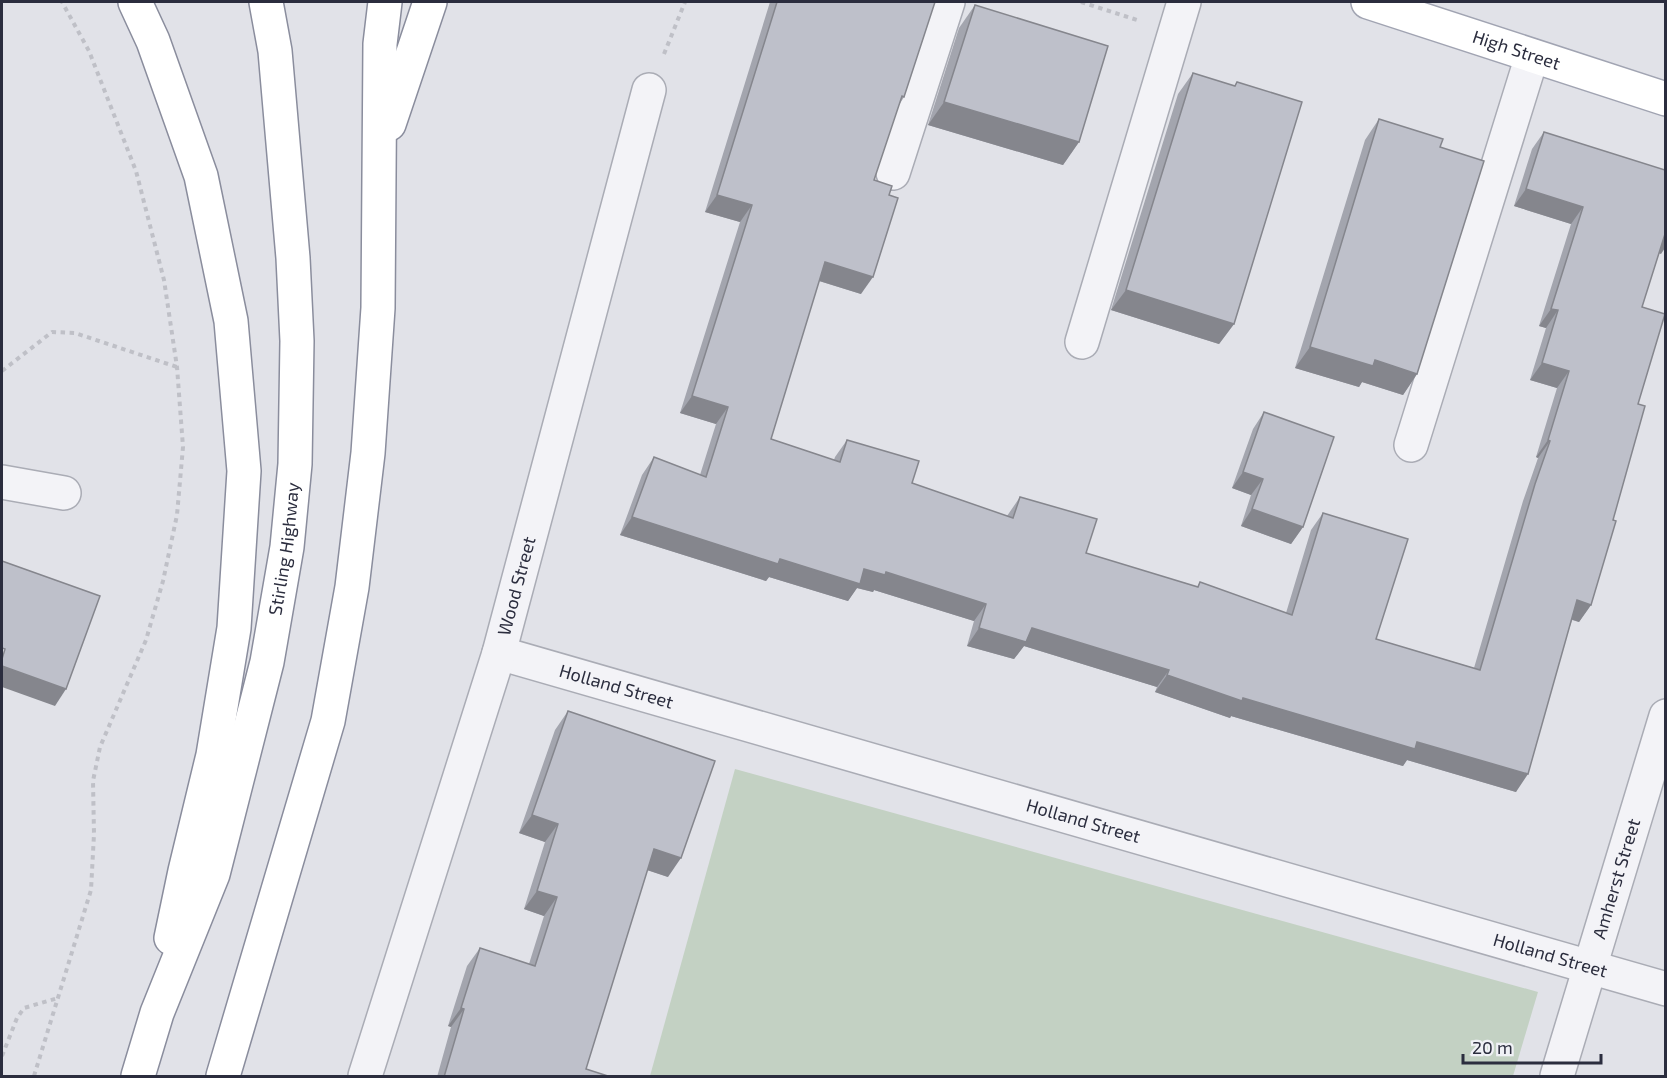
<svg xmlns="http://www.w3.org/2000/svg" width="1667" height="1078" font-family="'Exo 2',sans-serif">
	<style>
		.green { fill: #c3d1c3 }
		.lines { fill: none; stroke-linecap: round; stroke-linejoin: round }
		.minor-casing { stroke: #aaacb5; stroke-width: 36 }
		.major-casing { stroke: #a1a4b2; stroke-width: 36 }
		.highway-casing { stroke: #8a8d9d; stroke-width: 36 }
		.path { stroke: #bfc0c7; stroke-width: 4; stroke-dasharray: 4.5 4.5; stroke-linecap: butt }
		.minor { stroke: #f3f3f7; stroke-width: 33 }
		.major { stroke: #fff; stroke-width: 33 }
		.highway { stroke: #fff; stroke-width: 33 }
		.wall { fill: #a3a5ae }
		.shaded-wall { fill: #85868d }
		.building { fill: #bec0ca; stroke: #85868d; stroke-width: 1.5 }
		.labels { text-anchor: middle; stroke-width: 4.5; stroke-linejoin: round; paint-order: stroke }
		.street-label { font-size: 18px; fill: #2b2d3e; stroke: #f0f1f6 }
	</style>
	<rect width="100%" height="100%" fill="#e1e2e8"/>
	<polygon class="green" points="735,769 1538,992 1513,1076 650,1076"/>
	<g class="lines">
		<g class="minor-casing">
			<g id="minor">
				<polyline points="893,173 948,2"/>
				<polyline points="1082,342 1184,2"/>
				<polyline points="1411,445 1532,56"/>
				<polyline points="2,482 64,493"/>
				<path id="s1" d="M499 653 1666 989"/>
				<path id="s2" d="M365 1076 499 653 649 90"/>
				<path id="s3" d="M1557 1076 1666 716"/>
			</g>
		</g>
		<g class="major-casing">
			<g id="major">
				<path id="s4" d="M1368 2 1666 99"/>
			</g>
		</g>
		<g class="highway-casing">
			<g id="highway">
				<polyline points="135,2 153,41 201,176 231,321 244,471 234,628 213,755 185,871 171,938"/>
				<polyline points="389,124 430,2"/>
				<path id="s5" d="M138 1076 157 1013 213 874 267 662 287 547 295 464 297 341 293 258 275 51 266 2"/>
				<polyline points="223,1076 328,721 352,587 368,453 378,308 380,44 385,2"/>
			</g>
		</g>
		<g class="path">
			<polyline points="1081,2 1137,20"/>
			<polyline points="664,54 685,2"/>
			<polyline points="2,371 52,332 75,333 177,367"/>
			<polyline points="2,1056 17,1018 24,1008 58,998"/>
			<polyline points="34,1076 91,890 94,834 93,781 100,747 146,640 163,581 177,515 183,447 177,367 164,280 136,171 89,51 62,2"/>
		</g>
		<use href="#minor" class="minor"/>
		<use href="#major" class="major"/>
		<use href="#highway" class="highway"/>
	</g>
	<g class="wall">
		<polygon points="770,2 935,2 904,97 899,105 874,180 861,294 819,281 771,439 834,460 835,457 847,440 912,483 1007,516 1020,497 1086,553 1197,587 1200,582 1286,613 1311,530 1323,513 1376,639 1474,668 1523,501 1538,458 1536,457 1557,388 1530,380 1546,328 1539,326 1571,224 1514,206 1532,149 1544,132 1661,254 1659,253 1642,307 1638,404 1613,520 1591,605 1579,622 1572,620 1516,792 1407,760 1403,766 1231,716 1230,718 1155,692 1157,687 1024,646 1014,659 967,646 974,621 874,590 873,592 857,588 848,601 769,577 766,581 620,535 642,475 654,457 700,475 716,424 680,413 740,222 705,212"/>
		<polygon points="975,5 1079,142 1063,165 928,125 959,28"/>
		<polygon points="1193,73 1234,86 1237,82 1234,324 1219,344 1111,310 1178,94"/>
		<polygon points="1379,119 1440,147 1417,374 1403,395 1362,382 1359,387 1295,368 1365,140"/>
		<polygon points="1264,412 1303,527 1291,544 1241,526 1251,495 1232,488 1253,429"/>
		<polygon points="568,711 668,877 647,870 586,1069 611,1077 437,1077 451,1027 448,1026 467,966 480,948 529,964 544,916 524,909 545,842 519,833 555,730"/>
	</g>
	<g class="shaded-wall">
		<polygon points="944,102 1079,142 1063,165 928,125"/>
		<polygon points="1526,189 1583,207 1571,224 1514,206"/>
		<polygon points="717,195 752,205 740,222 705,212"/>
		<polygon points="1665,234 1665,248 1661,254 1653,251"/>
		<polygon points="825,262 873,277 861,294 813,279"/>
		<polygon points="1126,290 1234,324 1219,344 1111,310"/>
		<polygon points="1551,309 1558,310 1546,328 1539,326"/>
		<polygon points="1310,347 1375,360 1417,374 1403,395 1362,382 1359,387 1295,368"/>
		<polygon points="1542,363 1569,371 1557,388 1530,380"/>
		<polygon points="692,396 728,407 716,424 680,413"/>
		<polygon points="1548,440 1550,441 1538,458 1536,457"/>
		<polygon points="1243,472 1263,479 1251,495 1232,488"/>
		<polygon points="1252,509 1303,527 1291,544 1241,526"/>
		<polygon points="632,517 780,559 886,572 986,604 974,621 874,590 873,592 857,588 848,601 769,577 766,581 620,535"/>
		<polygon points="1577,600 1591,605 1579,622 1565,617"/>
		<polygon points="979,628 1032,628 1169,670 1157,687 1024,646 1014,659 967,646"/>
		<polygon points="2,666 66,689 55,706 2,687"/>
		<polygon points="1167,675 1243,698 1417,742 1528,774 1516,792 1407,760 1403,766 1231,716 1230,718 1155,692"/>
		<polygon points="532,815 558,824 545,842 519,833"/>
		<polygon points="654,849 681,858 668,877 641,868"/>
		<polygon points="537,891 557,897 544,916 524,909"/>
		<polygon points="461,1008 464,1009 451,1027 448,1026"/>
	</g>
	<g class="building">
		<polygon points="777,2 935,2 904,97 902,96 874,180 892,186 889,195 898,198 873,277 825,262 771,439 840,462 847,440 919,461 912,483 1013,518 1020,497 1097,519 1086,553 1198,587 1200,582 1292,615 1323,513 1408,539 1376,639 1480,670 1535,484 1550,441 1548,440 1569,371 1542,363 1558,310 1551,309 1583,207 1526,189 1544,132 1665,170 1665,234 1642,307 1665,314 1638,404 1645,406 1613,520 1616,521 1591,605 1577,600 1528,774 1417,742 1415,749 1243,698 1242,701 1167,675 1169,670 1032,628 1026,642 979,628 986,604 886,572 885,575 864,569 860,584 780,559 778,564 632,517 654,457 706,477 728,407 692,396 752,205 717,195"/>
		<polygon points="975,5 1108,46 1079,142 944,102"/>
		<polygon points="1193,73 1235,86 1237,82 1302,102 1234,324 1126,290"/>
		<polygon points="1379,119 1443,139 1440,147 1484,161 1417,374 1375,360 1373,366 1310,347"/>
		<polygon points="1264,412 1334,437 1303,527 1252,509 1263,479 1243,472"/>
		<polygon points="2,561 100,596 66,689 2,666 2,659 5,649 2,648"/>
		<polygon points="568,711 715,761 681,858 654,849 586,1069 611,1077 444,1077 464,1009 461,1008 480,948 535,966 557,897 537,891 558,824 532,815"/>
	</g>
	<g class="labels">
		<g class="street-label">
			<text dy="6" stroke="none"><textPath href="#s4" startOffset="156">High Street</textPath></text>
			<text dy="6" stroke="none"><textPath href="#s5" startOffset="549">Stirling Highway</textPath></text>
			<text dy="6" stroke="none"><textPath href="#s2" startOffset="513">Wood Street</textPath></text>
			<text dy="6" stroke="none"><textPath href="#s1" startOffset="122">Holland Street</textPath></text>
			<text dy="6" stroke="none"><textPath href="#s1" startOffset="608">Holland Street</textPath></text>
			<text dy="6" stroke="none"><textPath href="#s3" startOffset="206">Amherst Street</textPath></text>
			<text dy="6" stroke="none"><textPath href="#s1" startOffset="1094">Holland Street</textPath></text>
		</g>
	</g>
	<rect width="1667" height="1078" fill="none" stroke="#2b2d3e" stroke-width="6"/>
	<path d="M1463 1054v9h138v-9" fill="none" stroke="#2b2d3e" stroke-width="3"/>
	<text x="1472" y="1054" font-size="18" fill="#2b2d3e" stroke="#f0f1f6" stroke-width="4.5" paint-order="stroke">20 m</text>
</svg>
